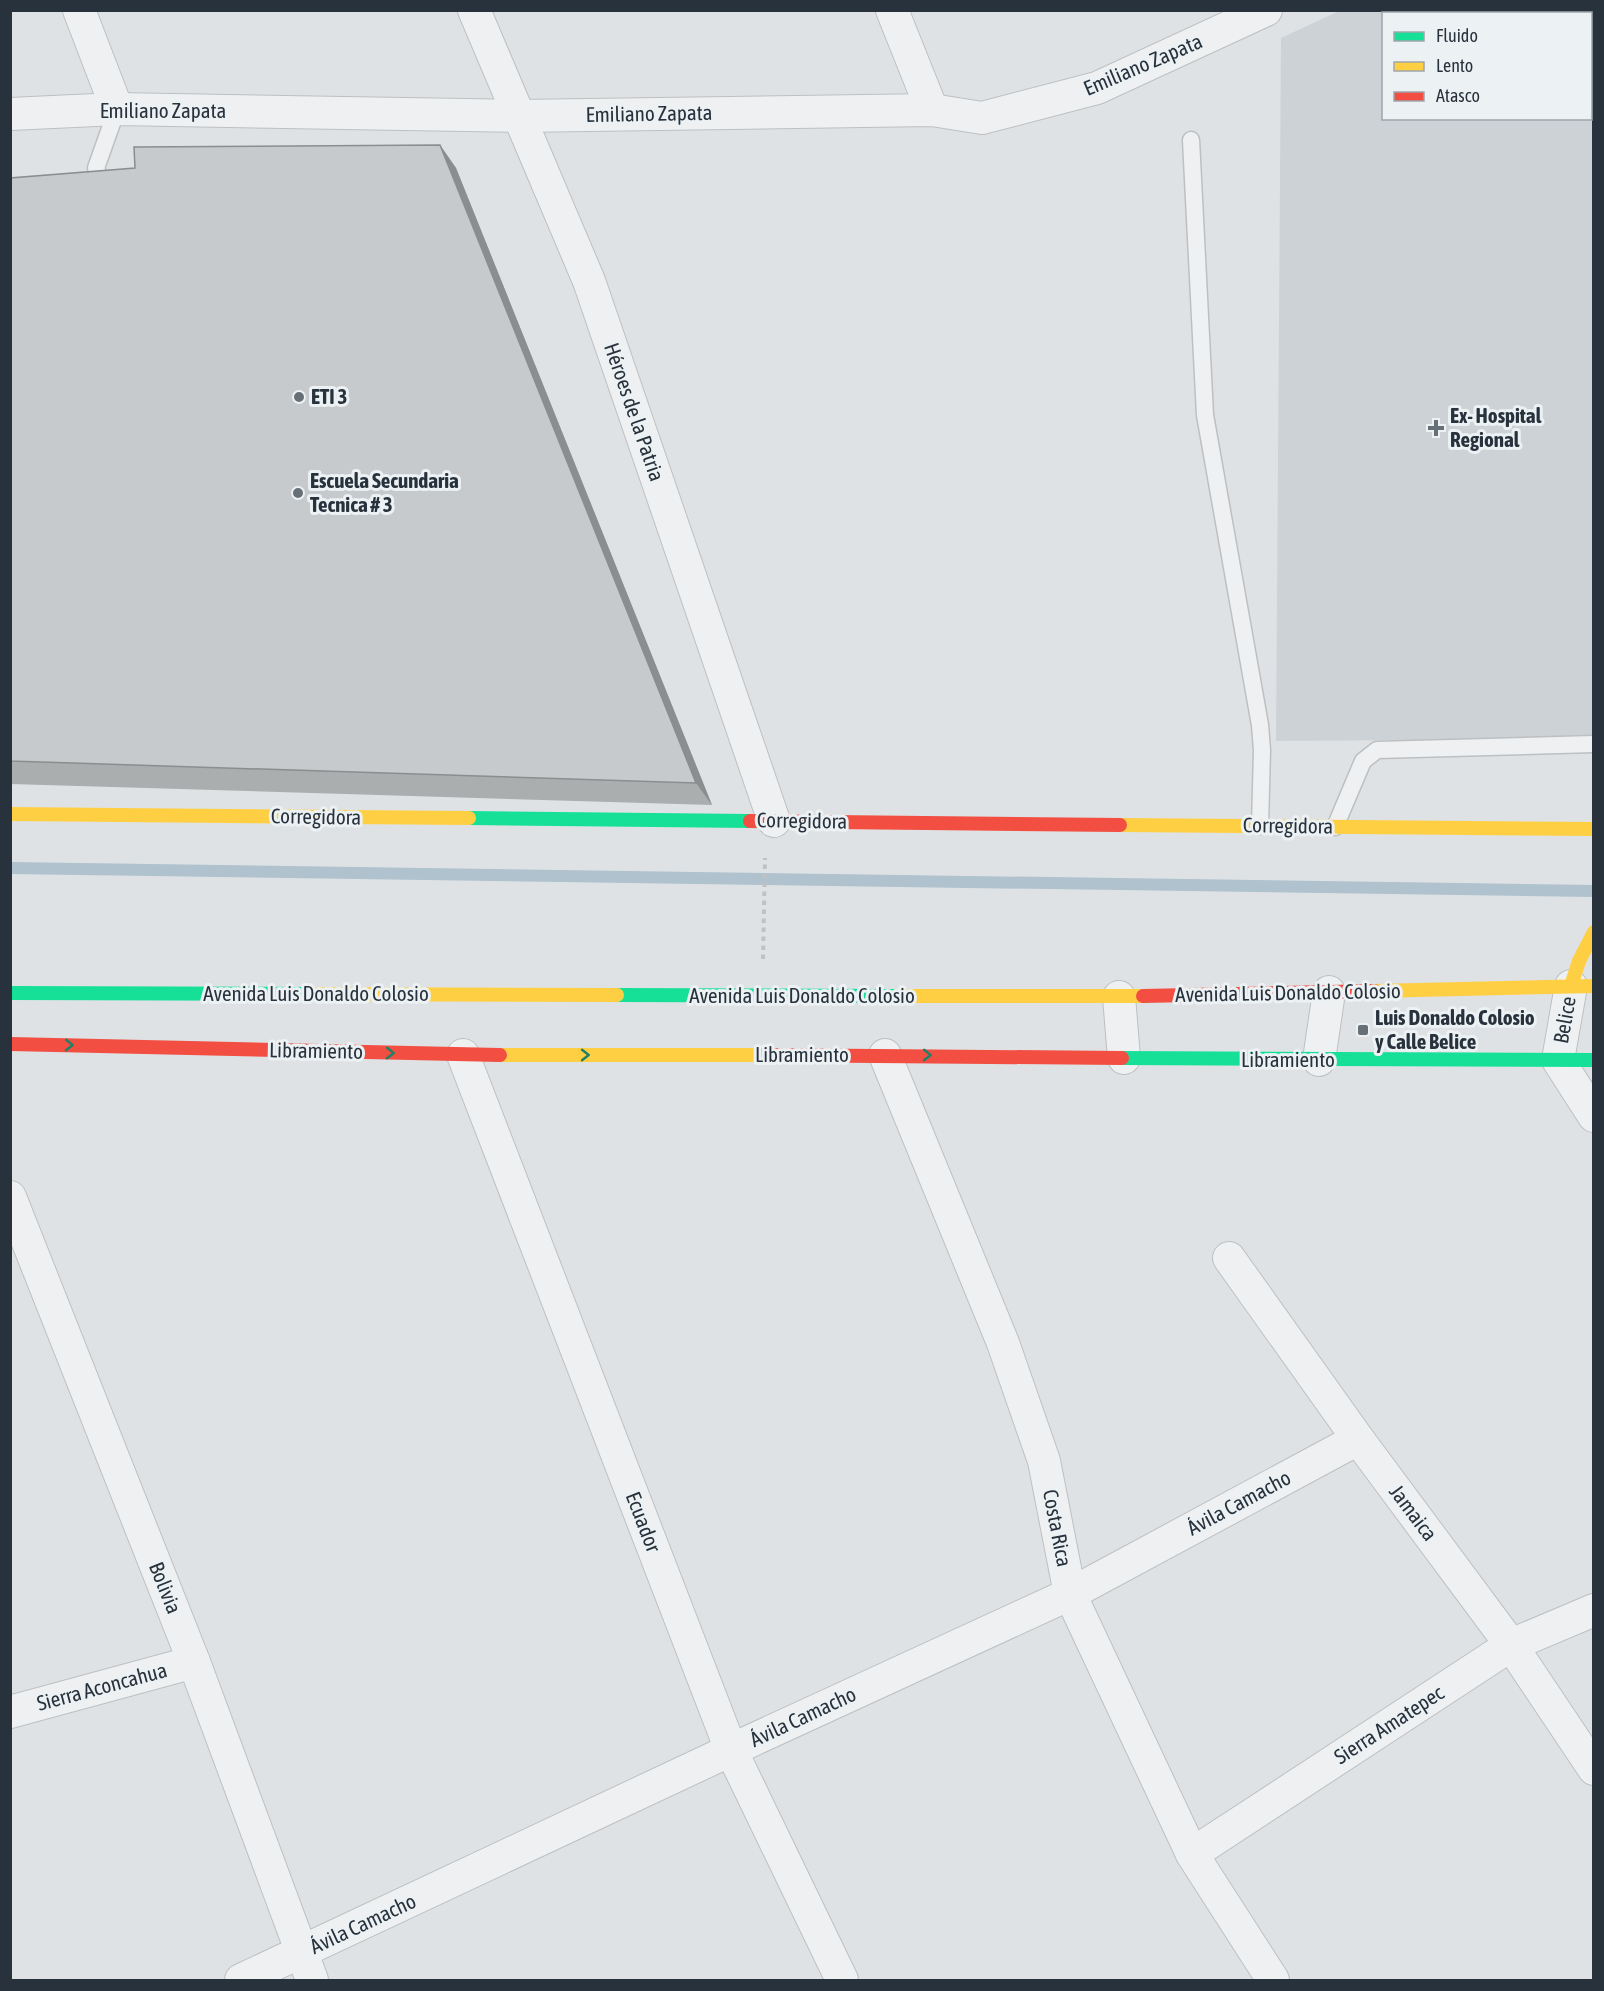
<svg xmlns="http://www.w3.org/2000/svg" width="1604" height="1991" font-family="'Asap Condensed',sans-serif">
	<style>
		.built { fill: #cdd2d7; fill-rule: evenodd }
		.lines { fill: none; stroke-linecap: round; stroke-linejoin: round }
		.stream { stroke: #afc2ce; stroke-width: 12 }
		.lane-casing { stroke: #bdc0c2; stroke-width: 19 }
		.street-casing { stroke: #bdc0c2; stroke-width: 34 }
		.path { stroke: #bec2c4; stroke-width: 4; stroke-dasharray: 4.5 4.5; stroke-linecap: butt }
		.lane { stroke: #eff0f1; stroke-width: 16 }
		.street { stroke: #eff0f1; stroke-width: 32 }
		.fast { stroke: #16e098; stroke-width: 14 }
		.slow { stroke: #ffcf43; stroke-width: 14 }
		.jam { stroke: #f24e42; stroke-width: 14 }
		.wall { fill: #abaeaf }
		.shaded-wall { fill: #8b8d8f }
		.building { fill: #c7cacc; stroke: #8b8d8f; stroke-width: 1.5 }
		.oneway { stroke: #208065 }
		.poi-dot { fill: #687077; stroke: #ecf1f4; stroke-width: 2 }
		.labels { text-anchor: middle; stroke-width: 6; stroke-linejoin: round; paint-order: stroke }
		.street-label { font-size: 21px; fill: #28323c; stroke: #ecf1f4 }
		.poi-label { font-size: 21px; font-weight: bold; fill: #28323c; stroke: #ecf1f4; text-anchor: start }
	</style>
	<rect width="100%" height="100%" fill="#dfe2e4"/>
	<path class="built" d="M1339 11H1593V737L1579 739 1276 741 1281 38ZM1384 14H1590V118H1384Z"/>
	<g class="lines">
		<polyline class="stream" points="10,868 1594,891"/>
		<g class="lane-casing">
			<g id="lane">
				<polyline points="1191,140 1205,415 1260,725 1262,750 1260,826"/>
				<polyline points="105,192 96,168 117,109"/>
				<polyline points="1335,827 1363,761 1377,750 1594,744"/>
			</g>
		</g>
		<g class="street-casing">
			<g id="street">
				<polyline points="79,10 117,109"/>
				<polyline points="474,10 589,281 774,821"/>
				<polyline points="892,10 932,110"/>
				<polyline points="10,114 117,109 518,116 932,110 982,118 1097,88 1266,10"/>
				<polyline points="1571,986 1558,1060 1594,1116"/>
				<polyline points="1119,997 1124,1058"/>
				<polyline points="463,1055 731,1750 842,1980"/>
				<polyline points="885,1055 1003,1343 1044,1461 1070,1594 1192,1854 1273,1980"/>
				<polyline points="1319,1060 1329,992"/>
				<polyline points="10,1197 194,1662 312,1980"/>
				<polyline points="1229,1258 1358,1439 1511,1645 1594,1769"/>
				<polyline points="10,1712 194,1662"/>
				<polyline points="1192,1854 1511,1645 1594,1610"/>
				<polyline points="241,1980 731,1750 1070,1594 1358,1439"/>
			</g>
		</g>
		<polyline class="path" points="763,959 765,858"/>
		<use href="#lane" class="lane"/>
		<use href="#street" class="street"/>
		<g class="fast">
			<polyline points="469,818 750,821"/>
			<polyline points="10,993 314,994"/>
			<polyline points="617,995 897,996"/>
			<polyline points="1122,1058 1594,1060"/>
		</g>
		<g class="slow">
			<polyline points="10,814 469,818"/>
			<polyline points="1120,825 1594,829"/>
			<polyline points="1571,986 1579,961 1594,932"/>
			<polyline points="1374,991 1594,986"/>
			<polyline points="314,994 617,995"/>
			<polyline points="897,996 1143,996"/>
			<polyline points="500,1055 763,1055"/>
		</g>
		<g class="jam">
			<polyline points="750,821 1120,825"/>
			<polyline points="1143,996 1374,991"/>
			<polyline points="10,1044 500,1055"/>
			<polyline points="763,1055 1122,1058"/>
		</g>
	</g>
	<polygon class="wall" points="440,145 456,168 712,805 10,784 10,178"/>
	<polygon class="shaded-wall" points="440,145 456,168 712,805 696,783"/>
	<polygon class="building" points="440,145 696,783 10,761 10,178 135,168 134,147"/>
	<defs><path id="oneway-chevron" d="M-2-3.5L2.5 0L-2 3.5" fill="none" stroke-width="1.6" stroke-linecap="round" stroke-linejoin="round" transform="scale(1.5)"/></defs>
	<g class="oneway">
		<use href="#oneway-chevron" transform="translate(69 1045) rotate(1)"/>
		<use href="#oneway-chevron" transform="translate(390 1053) rotate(1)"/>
		<use href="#oneway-chevron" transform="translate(585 1055)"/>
		<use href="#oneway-chevron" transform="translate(927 1055) rotate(1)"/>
	</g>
	<g class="poi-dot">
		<circle cx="299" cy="397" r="6"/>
		<path d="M1433 419h6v6h6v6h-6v6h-6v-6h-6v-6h6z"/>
		<circle cx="298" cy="493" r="6"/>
		<rect x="1357" y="1024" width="12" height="12" rx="3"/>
	</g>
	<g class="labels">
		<g class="street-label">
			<text transform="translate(1143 65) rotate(-23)" y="7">Emiliano Zapata</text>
			<text x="163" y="118">Emiliano Zapata</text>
			<text transform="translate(649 114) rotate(-1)" y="7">Emiliano Zapata</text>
			<text transform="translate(634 412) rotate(71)" y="7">Héroes de la Patria</text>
			<text transform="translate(316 817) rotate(1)" y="7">Corregidora</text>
			<text transform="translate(802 821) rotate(1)" y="7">Corregidora</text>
			<text transform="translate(1288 826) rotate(1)" y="7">Corregidora</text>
			<text transform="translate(1288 993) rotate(-1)" y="7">Avenida Luis Donaldo Colosio</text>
			<text x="316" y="1001">Avenida Luis Donaldo Colosio</text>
			<text x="802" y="1003">Avenida Luis Donaldo Colosio</text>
			<text transform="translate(1565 1020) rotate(-80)" y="7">Belice</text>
			<text transform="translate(316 1051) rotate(1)" y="7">Libramiento</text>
			<text x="802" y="1062">Libramiento</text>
			<text x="1288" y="1067">Libramiento</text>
			<text transform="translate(1239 1503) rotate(-28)" y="7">Ávila Camacho</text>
			<text transform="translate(1413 1513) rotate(53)" y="7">Jamaica</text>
			<text transform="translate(643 1522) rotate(69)" y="7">Ecuador</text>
			<text transform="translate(1057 1528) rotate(79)" y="7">Costa Rica</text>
			<text transform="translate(165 1588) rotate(68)" y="7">Bolivia</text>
			<text transform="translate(102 1687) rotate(-15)" y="7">Sierra Aconcahua</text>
			<text transform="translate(803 1717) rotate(-25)" y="7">Ávila Camacho</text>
			<text transform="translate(1389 1725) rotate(-33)" y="7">Sierra Amatepec</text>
			<text transform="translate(363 1924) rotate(-25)" y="7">Ávila Camacho</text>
		</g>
		<g class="poi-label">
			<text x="311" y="404">ETI 3</text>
			<text x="1450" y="423">Ex- Hospital<tspan x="1450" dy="24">Regional</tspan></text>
			<text x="310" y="488">Escuela Secundaria<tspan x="310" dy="24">Tecnica # 3</tspan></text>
			<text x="1375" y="1025">Luis Donaldo Colosio<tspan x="1375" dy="24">y Calle Belice</tspan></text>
		</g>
	</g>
	<rect width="1604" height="1991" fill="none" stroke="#28323c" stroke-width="24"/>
	<rect x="1382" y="12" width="210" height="108" fill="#ecf1f4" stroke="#9ea5aa" stroke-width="1.5"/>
	<rect x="1394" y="32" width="30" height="9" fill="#16e098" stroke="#9ea5aa" stroke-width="1.5"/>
	<text x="1436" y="42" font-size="18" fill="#28323c">Fluido</text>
	<rect x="1394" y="62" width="30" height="9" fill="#ffcf43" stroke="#9ea5aa" stroke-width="1.5"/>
	<text x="1436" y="72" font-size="18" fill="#28323c">Lento</text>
	<rect x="1394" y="92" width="30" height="9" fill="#f24e42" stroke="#9ea5aa" stroke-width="1.5"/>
	<text x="1436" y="102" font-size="18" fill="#28323c">Atasco</text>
</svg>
